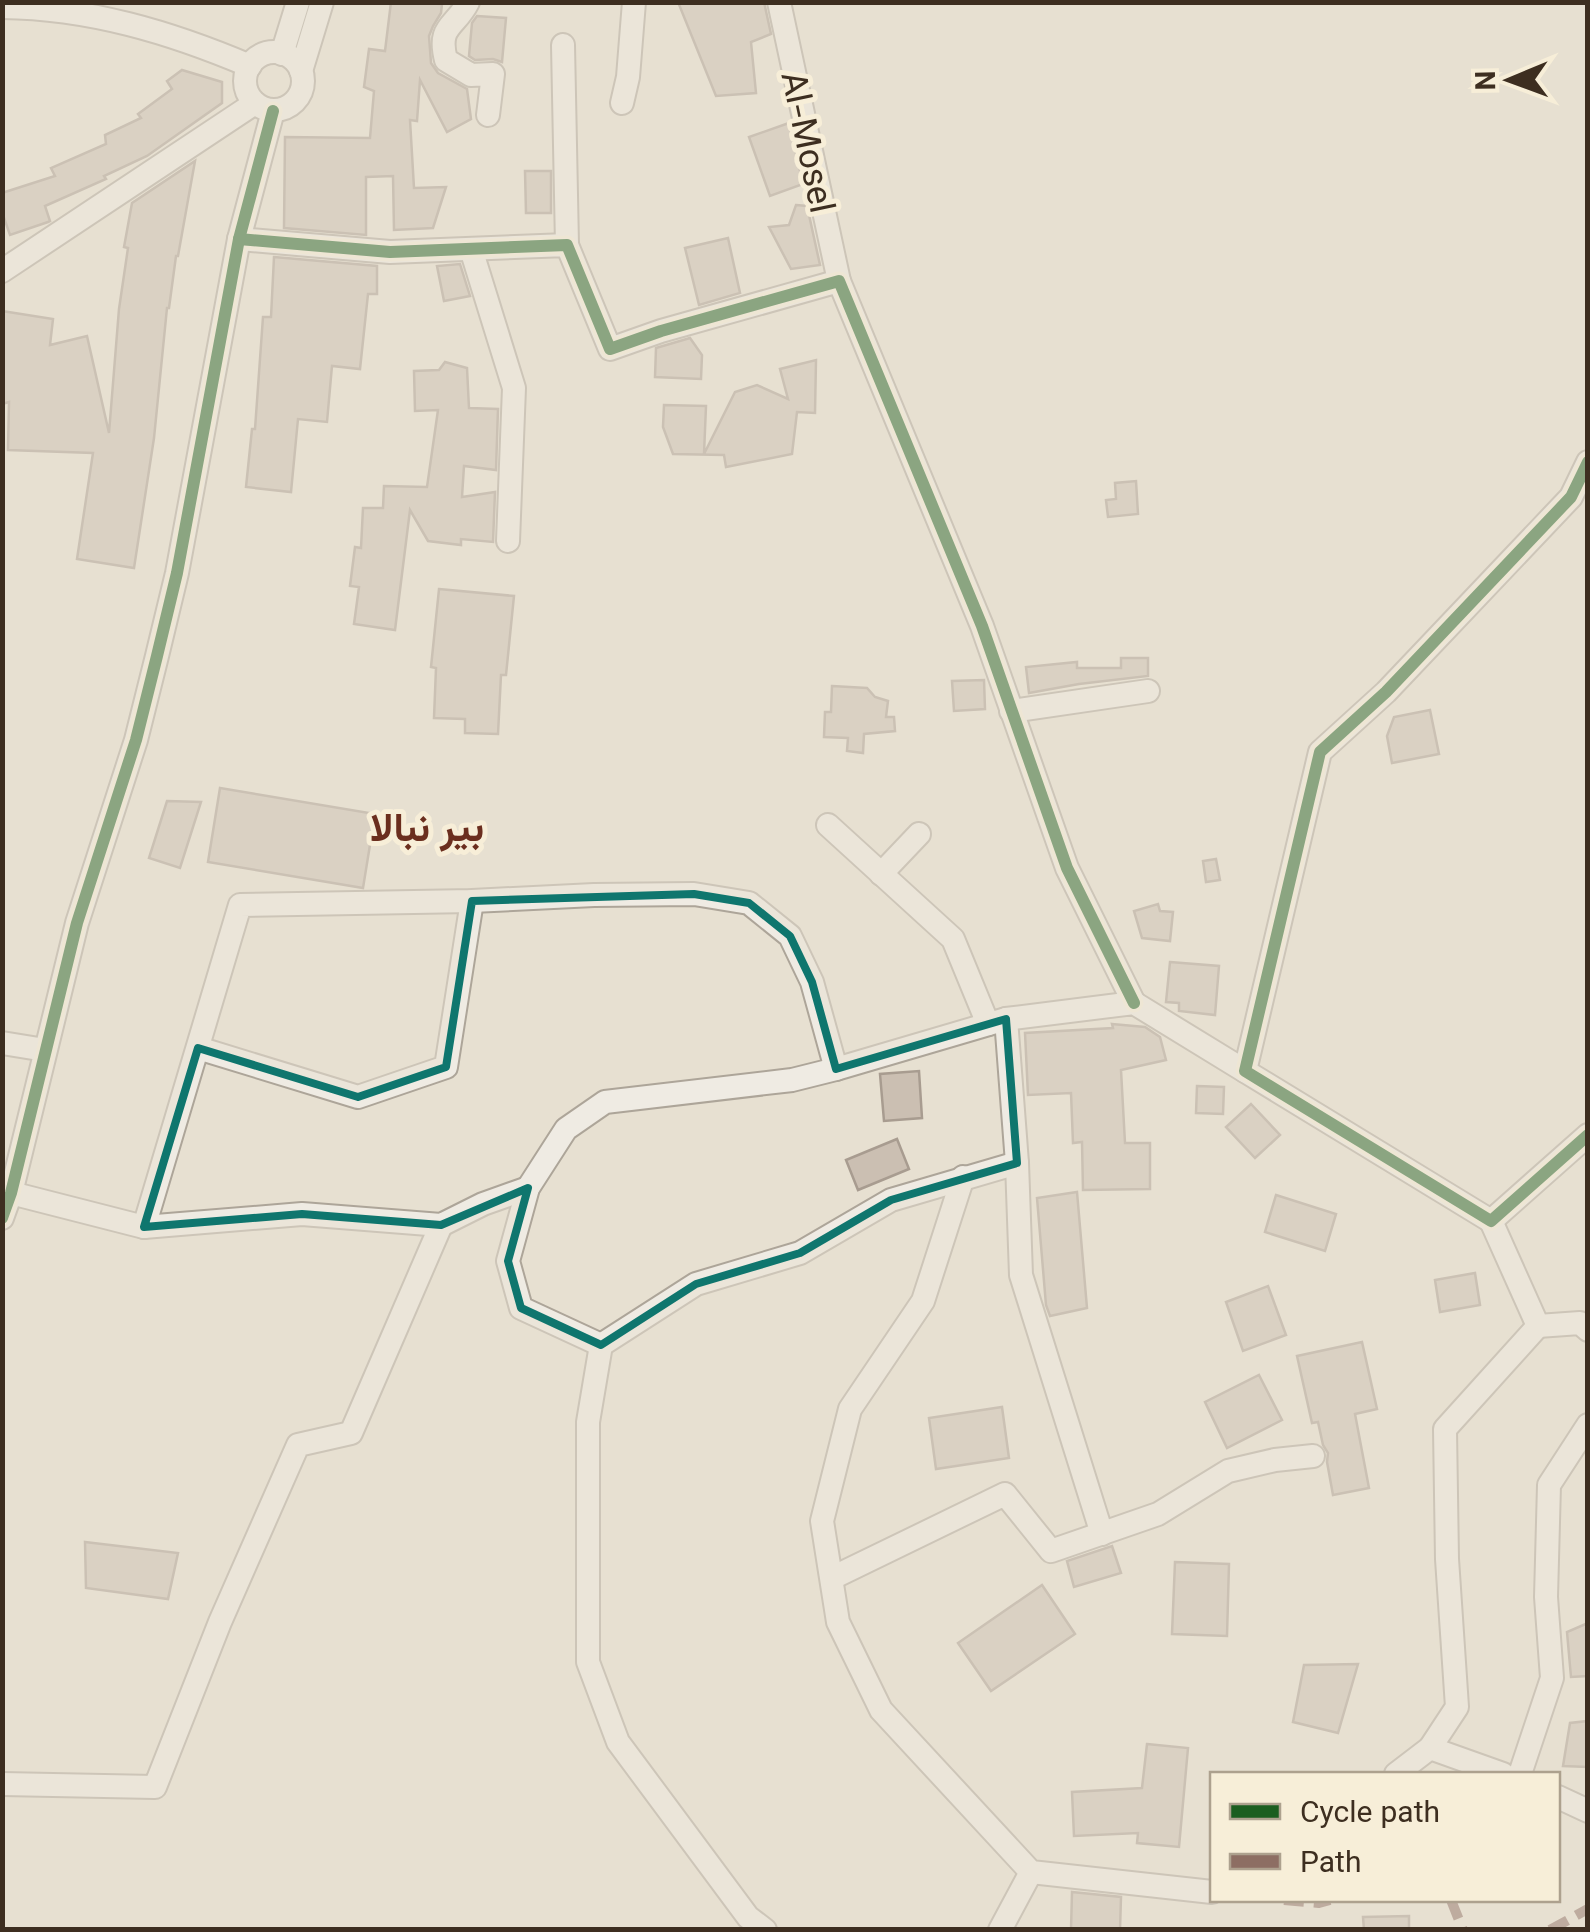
<svg xmlns="http://www.w3.org/2000/svg" width="1590" height="1932" font-family="Georgia,Vazirmatn,serif">
	<style>
		.building { fill: #cbbfb2; stroke: #a89c90; stroke-width: 2.5 }
		.lines { fill: none; stroke-linecap: round; stroke-linejoin: round }
		.minor-casing { stroke: #ada599; stroke-width: 26 }
		.minor { stroke: #efebe3; stroke-width: 22 }
		.quiet { stroke: #8d6e63; stroke-width: 10; stroke-dasharray: 20 10; stroke-linecap: butt }
		.cycleway-casing { stroke: #f7eed8; stroke-width: 19 }
		.cycleway { stroke: #1b5e20; stroke-width: 12 }
		.marked { fill: none; stroke: #0f766e; stroke-width: 8; stroke-linejoin: round }
		.labels { text-anchor: middle; stroke-width: 10; stroke-linejoin: round; paint-order: stroke }
		.street-label { font-size: 35px; fill: #3d2e20; stroke: #f7eed8 }
		.quarter-label { font-size: 40px; font-weight: bold; fill: #6b2e1e; stroke: #f7eed8 }
	</style>
	<rect width="100%" height="100%" fill="#e7e0d1"/>
	<g class="building">
		<polygon points="391,2 442,4 441,13 433,26 429,36 431,63 438,73 467,89 471,119 447,132 420,80 417,121 410,120 414,188 446,187 433,228 394,230 393,176 366,177 366,235 284,228 285,137 370,138 374,91 364,87 369,49 385,51"/>
		<polygon points="678,2 764,2 771,34 751,42 756,93 716,96"/>
		<polygon points="477,16 506,18 502,62 493,59 475,60 469,56 472,23"/>
		<polygon points="182,70 222,82 222,103 147,156 104,176 106,179 45,206 50,221 48,222 10,235 2,212 2,193 55,176 51,168 106,144 105,135 141,118 138,114 172,89 167,81"/>
		<polygon points="789,123 803,184 770,196 749,137"/>
		<polygon points="195,161 178,256 176,256 169,308 167,308 154,438 134,568 77,559 93,453 8,450 9,402 2,404 2,311 53,319 50,345 87,336 109,433 119,309 128,248 124,247 132,203"/>
		<polygon points="525,171 551,171 551,213 526,213"/>
		<polygon points="796,205 807,206 820,265 791,269 769,227 789,225"/>
		<polygon points="728,238 740,293 699,305 685,248"/>
		<polygon points="274,257 377,266 377,294 368,294 360,369 332,366 327,422 298,419 291,492 246,487 252,429 255,429 263,317 271,317"/>
		<polygon points="460,264 470,296 444,301 437,266"/>
		<polygon points="690,338 702,355 701,379 655,377 656,348"/>
		<polygon points="816,360 815,413 797,412 792,454 726,467 724,455 673,454 663,427 664,405 706,406 704,454 735,392 757,385 788,399 780,369"/>
		<polygon points="445,362 467,368 469,408 498,409 496,470 464,466 462,497 495,492 493,542 461,539 461,545 428,541 410,510 395,630 354,624 359,587 350,586 355,547 361,548 363,508 383,508 384,486 427,487 438,410 415,411 414,371 439,370"/>
		<polygon points="1136,481 1138,514 1108,517 1106,500 1116,499 1115,483"/>
		<polygon points="439,589 514,596 506,675 501,675 498,734 465,733 465,719 434,718 436,668 431,667"/>
		<polygon points="1121,658 1148,658 1148,676 1079,684 1029,693 1026,667 1077,662 1077,668 1121,668"/>
		<polygon points="984,680 985,709 954,711 952,681"/>
		<polygon points="832,686 867,688 875,697 888,701 886,717 894,717 895,731 864,734 863,753 847,751 848,738 824,737 825,712 831,712"/>
		<polygon points="1430,710 1439,754 1392,763 1387,736 1394,717"/>
		<polygon points="220,788 375,814 363,888 208,862"/>
		<polygon points="167,801 201,802 180,868 149,858"/>
		<polygon points="1216,859 1220,880 1206,882 1203,861"/>
		<polygon points="1158,904 1160,911 1173,912 1170,941 1142,938 1134,911"/>
		<polygon points="1170,962 1219,966 1215,1015 1179,1011 1179,1003 1166,1002"/>
		<polygon points="1112,1024 1145,1027 1160,1037 1166,1060 1121,1070 1125,1143 1150,1143 1150,1189 1083,1190 1082,1142 1073,1143 1071,1093 1028,1095 1025,1033 1113,1028"/>
		<polygon points="919,1071 922,1118 884,1121 880,1074"/>
		<polygon points="1197,1086 1224,1087 1223,1114 1196,1113"/>
		<polygon points="1251,1104 1280,1135 1255,1158 1226,1127"/>
		<polygon points="897,1139 909,1169 858,1190 846,1160"/>
		<polygon points="1077,1192 1087,1308 1050,1316 1046,1305 1037,1198"/>
		<polygon points="1276,1195 1336,1214 1325,1251 1265,1232"/>
		<polygon points="1475,1273 1480,1305 1440,1312 1435,1280"/>
		<polygon points="1268,1286 1286,1335 1243,1351 1226,1302"/>
		<polygon points="1362,1342 1377,1409 1355,1414 1369,1488 1333,1495 1327,1462 1328,1453 1323,1445 1318,1422 1312,1423 1297,1356"/>
		<polygon points="1259,1375 1282,1420 1227,1448 1205,1402"/>
		<polygon points="1002,1407 1009,1458 936,1469 929,1418"/>
		<polygon points="85,1542 178,1553 168,1599 86,1588"/>
		<polygon points="1112,1546 1121,1573 1074,1587 1067,1561"/>
		<polygon points="1175,1562 1229,1564 1227,1636 1172,1634"/>
		<polygon points="1042,1585 1075,1634 991,1691 958,1643"/>
		<polygon points="1588,1623 1588,1676 1571,1677 1567,1632"/>
		<polygon points="1358,1664 1338,1733 1293,1722 1304,1665"/>
		<polygon points="1588,1721 1588,1767 1563,1766 1570,1723"/>
		<polygon points="1147,1744 1188,1748 1179,1847 1137,1843 1138,1833 1074,1836 1072,1792 1142,1788"/>
		<polygon points="1072,1892 1121,1897 1120,1930 1071,1930"/>
		<polygon points="1409,1916 1409,1930 1364,1930 1363,1917"/>
	</g>
	<g class="lines">
		<g class="minor-casing">
			<g id="minor">
				<path d="M468 2C455 28 437 25 446 60L471 75 493 74 488 115"/>
				<polyline points="779,2 839,281"/>
				<path d="M2 7C89 8 170 32 250 66"/>
				<polyline points="563,45 567,245"/>
				<circle cx="274" cy="81" r="29"/>
				<polyline points="282,54 298,2"/>
				<polyline points="301,71 322,2"/>
				<polyline points="622,103 628,77 634,2"/>
				<polyline points="239,239 390,252 567,245 610,349 661,331 839,281 982,626 1067,868 1134,1003"/>
				<polyline points="471,249 514,388 508,541"/>
				<polyline points="2,271 255,103"/>
				<polyline points="1588,462 1571,497 1386,692 1320,752 1245,1071 1491,1221 1588,1135"/>
				<polyline points="1011,711 1148,691"/>
				<polyline points="828,825 953,939 988,1024"/>
				<polyline points="881,874 919,834"/>
				<polyline points="1006,1019 1017,1163 1021,1275 1102,1534"/>
				<polyline points="2,1043 45,1050"/>
				<polyline points="198,1048 358,1097 446,1067 472,901"/>
				<polyline points="963,1177 923,1301 850,1409 822,1521 838,1622 881,1710 1031,1872 1212,1892"/>
				<polyline points="11,1193 144,1227 302,1214 441,1225 483,1204 528,1188"/>
				<polyline points="2,1218 11,1193 77,923 136,740 157,656 177,573 239,239 273,111"/>
				<polyline points="1491,1221 1538,1326 1580,1323 1588,1330"/>
				<polyline points="144,1227 240,905 472,901 594,895 694,894 749,903 790,936 812,982 836,1069"/>
				<polyline points="601,1345 521,1308 508,1261 528,1188 566,1129 605,1102 792,1080 836,1069 1006,1019 1134,1003 1245,1071"/>
				<polyline points="832,1578 1005,1494 1051,1551 1158,1514 1228,1471 1275,1460 1313,1456"/>
				<polyline points="1430,1748 1457,1707 1447,1559 1445,1429 1538,1326"/>
				<polyline points="1396,1774 1430,1748 1503,1774"/>
				<polyline points="1520,1774 1552,1678 1546,1597 1549,1485 1588,1425"/>
				<polyline points="2,1784 155,1787 220,1622 298,1445 351,1433 441,1225"/>
				<polyline points="1558,1797 1588,1811"/>
				<polyline points="765,1930 748,1917 618,1742 588,1662 588,1422 601,1345 696,1284 800,1253 891,1200 1017,1163"/>
				<polyline points="1000,1930 1031,1872"/>
			</g>
		</g>
		<use href="#minor" class="minor"/>
		<g class="quiet">
			<polyline points="1284,1900 1319,1903 1330,1900"/>
			<polyline points="1451,1900 1463,1930"/>
			<polyline points="1550,1930 1588,1909"/>
		</g>
		<g class="cycleway-casing">
			<g id="cycleway">
				<polyline points="239,239 390,252 567,245 610,349 661,331 839,281 982,626 1067,868 1134,1003"/>
				<polyline points="1588,462 1571,497 1386,692 1320,752 1245,1071 1491,1221 1588,1135"/>
				<polyline points="2,1218 11,1193 77,923 136,740 157,656 177,573 239,239 273,111"/>
			</g>
		</g>
		<use href="#cycleway" class="cycleway"/>
	</g>
	<path d="M0 0H1590V1932H0ZM694 894 749 903 790 936 812 982 836 1069 1006 1019 1017 1163 891 1200 800 1253 696 1284 601 1345 521 1308 508 1261 528 1188 441 1225 302 1214 144 1227 198 1048 358 1097 446 1067 472 901Z" fill="#e7e0d1" fill-opacity=".55" fill-rule="evenodd"/>
	<path class="marked" d="M694 894 749 903 790 936 812 982 836 1069 1006 1019 1017 1163 891 1200 800 1253 696 1284 601 1345 521 1308 508 1261 528 1188 441 1225 302 1214 144 1227 198 1048 358 1097 446 1067 472 901Z"/>
	<g class="labels">
		<g class="street-label">
			<text transform="translate(808 142) rotate(78)" y="12">Al-Mosel</text>
		</g>
		<g class="quarter-label">
			<text x="427" y="841">بير نبالا</text>
		</g>
	</g>
	<rect width="1590" height="1932" fill="none" stroke="#3d2e20" stroke-width="10"/>
	<rect x="1210" y="1772" width="350" height="130" fill="#f7eed8" stroke="#ada18e" stroke-width="2.5"/>
	<rect x="1230" y="1804" width="50" height="15" fill="#1b5e20" stroke="#ada18e" stroke-width="2.5"/>
	<text x="1300" y="1822" font-size="30" fill="#3d2e20">Cycle path</text>
	<rect x="1230" y="1854" width="50" height="15" fill="#8d6e63" stroke="#ada18e" stroke-width="2.5"/>
	<text x="1300" y="1872" font-size="30" fill="#3d2e20">Path</text>
	<g transform="translate(1510 80) rotate(269)" stroke="#f7eed8" stroke-width="8" paint-order="stroke">
	<path d="M0-8L18 38L0 25L-18 38Z" fill="#3d2e20"/>
	<text y="-15" font-size="28" font-weight="bold" text-anchor="middle" fill="#3d2e20">N</text>
	</g>
</svg>
